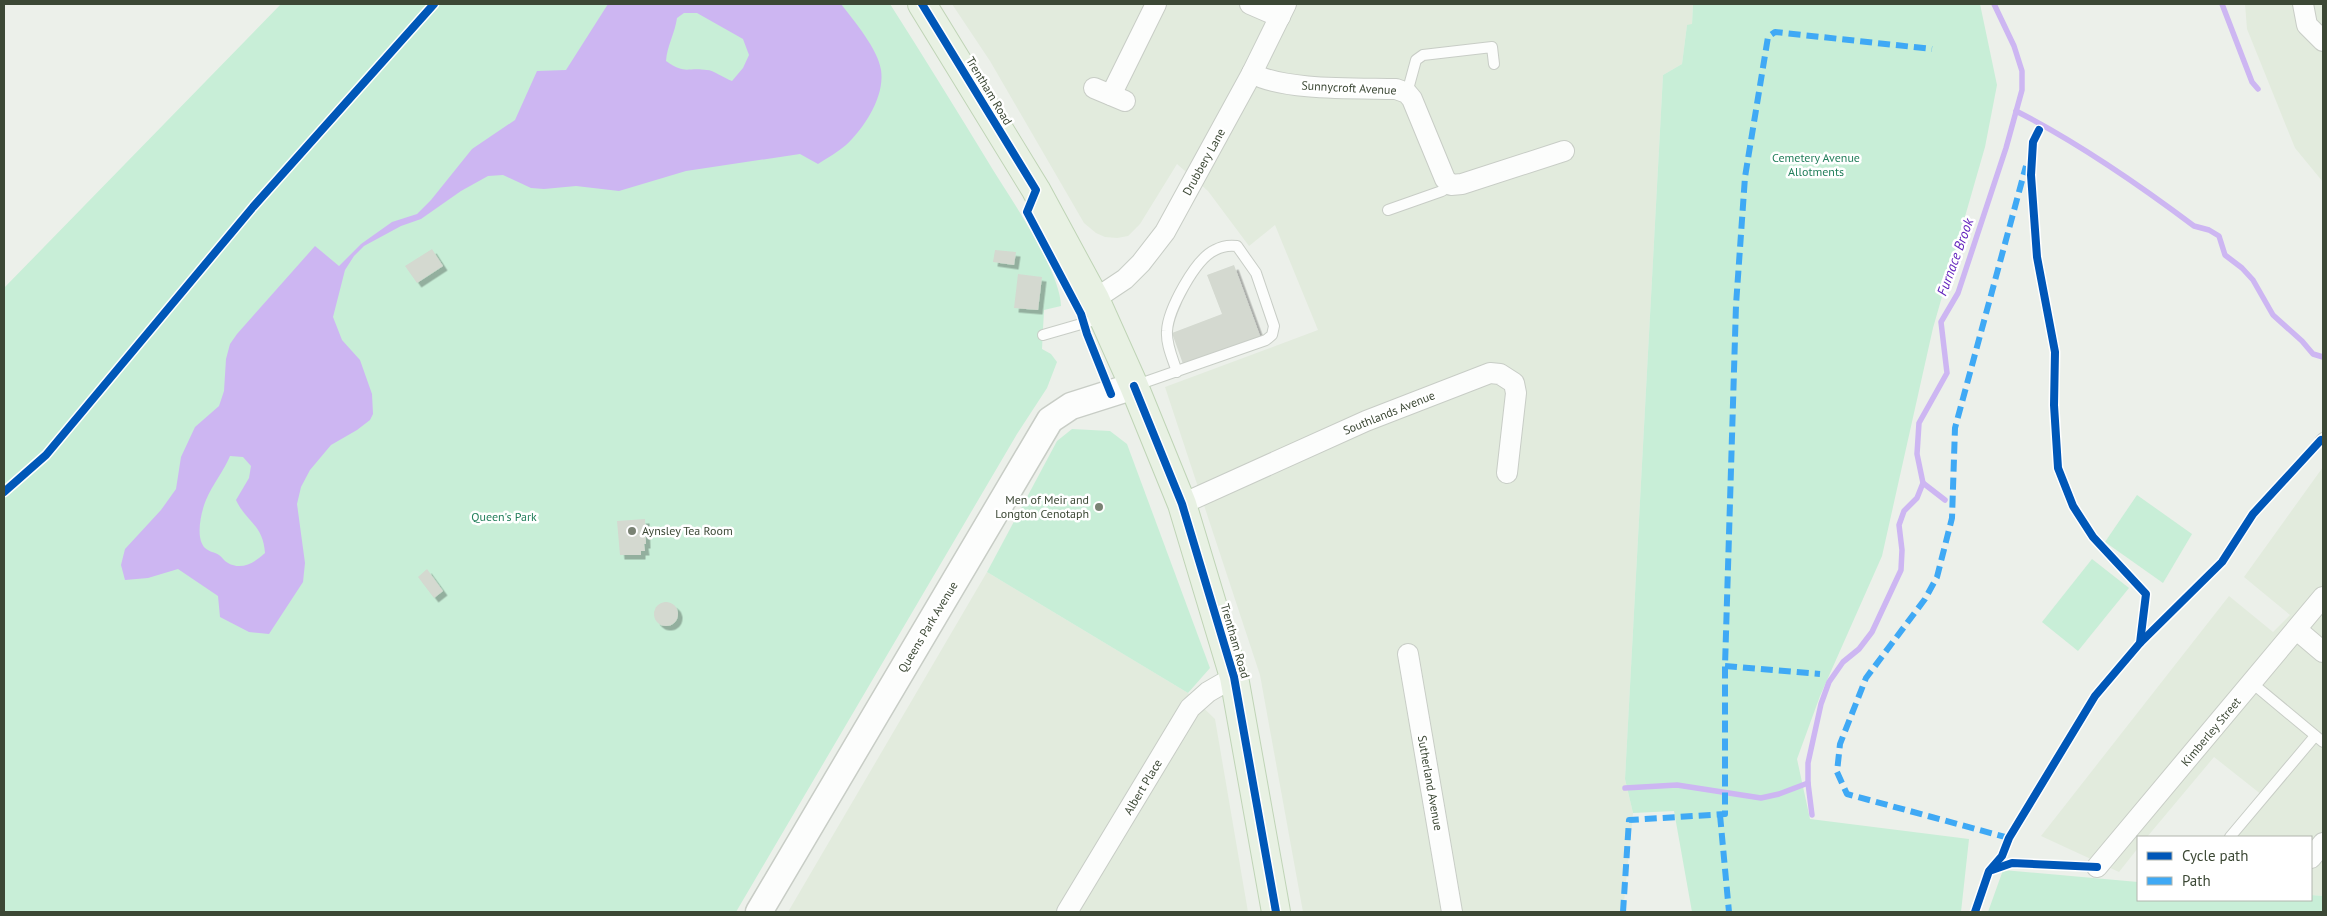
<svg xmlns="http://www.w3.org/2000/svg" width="2327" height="916" font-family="'PT Sans',sans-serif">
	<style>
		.residential { fill: #e2ebdd }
		.green { fill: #c8eed7 }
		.water { fill: #cdb6f2; fill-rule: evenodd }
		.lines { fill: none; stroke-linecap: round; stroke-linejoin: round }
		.stream { stroke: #cdb6f2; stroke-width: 5.5 }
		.building { fill: #d4d9d0; filter: url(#shadow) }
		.service-casing { stroke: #c8cdc6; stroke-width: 12 }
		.minor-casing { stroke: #c8cdc6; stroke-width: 22 }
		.tertiary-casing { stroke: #c8cdc6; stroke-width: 29 }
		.primary-casing { stroke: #bfd4b6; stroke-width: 30 }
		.service { stroke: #fcfdfc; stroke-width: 10 }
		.minor { stroke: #fcfdfc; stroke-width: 20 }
		.tertiary { stroke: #fcfdfc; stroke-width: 26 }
		.primary { stroke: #e8f1e3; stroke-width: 28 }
		.quiet { stroke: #3fa9f5; stroke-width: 6; stroke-dasharray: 12 6; stroke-linecap: butt }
		.cycleway-casing { stroke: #fff; stroke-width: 11 }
		.cycleway { stroke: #0057b8; stroke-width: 8 }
		.poi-dot { fill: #7a8374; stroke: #fff; stroke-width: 2 }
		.labels { text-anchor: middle; stroke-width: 5; stroke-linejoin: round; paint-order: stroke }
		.street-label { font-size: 12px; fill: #3c4835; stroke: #fff }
		.park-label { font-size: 12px; fill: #237f5b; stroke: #fff }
		.poi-label { font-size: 12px; fill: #3c4835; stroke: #fff; text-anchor: end }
		.water-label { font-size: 14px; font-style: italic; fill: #6324bd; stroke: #fff }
	</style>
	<defs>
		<filter id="shadow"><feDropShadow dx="4.5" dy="4.5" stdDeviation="0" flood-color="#0004"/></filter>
	</defs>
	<rect width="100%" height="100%" fill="#ecf0ea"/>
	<g class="residential">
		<polygon points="952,4 1693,4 1692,25 1687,25 1682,64 1663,75 1625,779 1633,813 1623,912 1303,912 1260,675 1165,387 1318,330 1275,225 1249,246 1208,191 1177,164 1140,224 1128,236 1117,238 1105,237 1096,233 1084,223 990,61"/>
		<polygon points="2245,4 2323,4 2323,182 2295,148 2247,29"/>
		<polygon points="2323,467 2323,896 2311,895 2311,837 2226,837 2262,795 2214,757 2147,837 2138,837 2138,848 2119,872 2041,836 2229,596 2273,632 2290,615 2244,577"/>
		<polygon points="987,572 1188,693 1215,719 1248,912 788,912"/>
	</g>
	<g class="green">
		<path d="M281 4H890C924 57 957 111 990 165 1010 198 1060 269 1061 306L1044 310 1042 349 1051 354 1057 362 1047 388 1017 434 736 912H4V288Z"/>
		<polygon points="1693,4 1980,4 1997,85 1985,147 1933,328 1882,556 1820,696 1797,759 1810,819 1969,839 1961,912 1692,912 1674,811 1633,813 1625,779 1663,75 1682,64 1687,25 1692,24"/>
		<polygon points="1072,429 1110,431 1127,444 1210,668 1188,693 987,572 1057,441"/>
		<polygon points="2137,495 2192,534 2163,583 2105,542"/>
		<polygon points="2092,559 2129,588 2078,651 2042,622"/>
		<polygon points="2003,870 2138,882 2138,900 2311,900 2311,895 2323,896 2323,912 1988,912"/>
	</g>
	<path class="water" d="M608 4H841C854 21 878 49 881 70 885 96 865 127 846 145 838 152 827 158 818 164L800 154 686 171 619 191 576 186 544 189 531 188 503 175 488 176 461 191 421 219 401 226 364 246 354 256 345 270 333 317 342 340 360 360 372 394 373 414 370 420 357 430 331 445 310 470 301 487 297 504 305 563 303 582 269 634 249 632 220 617 218 596 178 569 148 578 125 580 121 565 125 549 161 510 176 489 181 457 195 427 219 406 224 391 226 359 230 344 237 334 315 246 339 266 361 244 392 222 417 214 431 200 472 149 515 120 537 71 566 70ZM684 13H697L743 39 749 55 743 68 732 81C724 78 713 70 707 70 686 67 686 75 666 61 667 46 675 33 677 18ZM230 456 243 457 251 466 249 478 236 500C246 522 263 524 265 553 255 562 242 571 228 563 224 561 222 557 219 555 215 552 209 552 205 548 195 538 201 512 206 500 212 485 224 471 230 456Z"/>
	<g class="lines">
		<g class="stream">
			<polyline points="2222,4 2252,82 2258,89"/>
			<path d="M2016 111C2079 143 2138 184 2194 226L2209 230 2219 236 2225 255 2242 268 2253 280 2273 315 2302 341 2313 354 2323 357"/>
			<polyline points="1923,483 1945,500"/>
			<polyline points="1625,788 1677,785 1761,798 1779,794 1808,783"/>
			<polyline points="1812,815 1808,783 1808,763 1821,704 1829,682 1843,662 1859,649 1872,632 1901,570 1902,550 1899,525 1904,511 1917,498 1923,483 1917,454 1919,423 1947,373 1941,322 1958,293 2006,148 2022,90 2022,71 2014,46 1994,4"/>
		</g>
	</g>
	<g class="building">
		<polygon points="432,249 443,266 417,283 405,266"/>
		<polygon points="995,250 1016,252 1014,265 993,262"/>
		<polygon points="1234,265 1260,336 1183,364 1172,333 1222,314 1207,275"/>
		<polygon points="1018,274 1042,277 1038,310 1014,308"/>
		<polygon points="645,519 646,544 644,544 645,551 641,551 641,555 620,555 617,521"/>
		<polygon points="427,569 443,591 434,598 418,577"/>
		<circle cx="666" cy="614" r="12"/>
	</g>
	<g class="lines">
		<g class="service-casing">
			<g id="service">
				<polyline points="1407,93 1416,60 1423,55 1492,47 1494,64"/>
				<polyline points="1388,210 1442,191 1451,185"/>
				<polyline points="1043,335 1102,318"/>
				<path d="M1134 386 1266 340 1272 335 1274 326 1256 273 1237 246C1229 245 1222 246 1215 250 1195 259 1168 310 1167 331 1166 345 1173 359 1177 372"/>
				<polyline points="2321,440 2323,438"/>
				<polyline points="2252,683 2323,742"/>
				<polyline points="2230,837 2315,736"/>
			</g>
		</g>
		<g class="minor-casing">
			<g id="minor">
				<polyline points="1250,4 1280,17"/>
				<polyline points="2303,4 2307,25 2323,41"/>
				<path d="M1252 73C1282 91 1359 88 1396 89L1407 93 1412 99 1445 179 1451 185 1462 184 1564 151"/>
				<polyline points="1094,88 1125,101"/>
				<polyline points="1111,95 1156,4"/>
				<polyline points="1095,299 1125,279 1141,263 1165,232 1252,73 1286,4"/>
				<polyline points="1182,504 1366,421 1490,373 1500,374 1514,383 1516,393 1507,473"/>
				<polyline points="2297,630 2323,652"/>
				<polyline points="1408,654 1452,912"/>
				<polyline points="2311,858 2323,843"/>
				<polyline points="2097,867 2323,597"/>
				<polyline points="1067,912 1190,708 1208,692 1234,677"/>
			</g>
		</g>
		<g class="tertiary-casing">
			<polyline id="tertiary" points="759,912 1050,420 1071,406 1134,386"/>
		</g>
		<g class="primary-casing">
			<polyline id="primary" points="922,4 1036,190 1095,299 1134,386 1182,504 1234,677 1276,912"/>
		</g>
		<use href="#service" class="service"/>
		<use href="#minor" class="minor"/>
		<use href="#tertiary" class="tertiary"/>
		<use href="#primary" class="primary"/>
		<g class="quiet">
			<polyline points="1725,666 1820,674"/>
			<polyline points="1720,815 1729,912"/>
			<polyline points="2009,838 1847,794 1837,772 1840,744 1866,678 1925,599 1937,577 1952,518 1955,428 2026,166"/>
			<polyline points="1623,912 1629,820 1725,814 1725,666 1736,305 1745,177 1768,37 1775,32 1932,49"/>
		</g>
		<g class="cycleway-casing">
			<g id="cycleway">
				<polyline points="922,4 1036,190 1027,212 1081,314 1087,334 1111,394"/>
				<polyline points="1134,386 1182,504 1234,677 1276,912"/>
				<polyline points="4,492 46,455 253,207 434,4"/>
				<polyline points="2140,643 2222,562 2253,514 2321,440"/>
				<polyline points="1992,870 2012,863 2097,867"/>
				<polyline points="1975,912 1989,871 2002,856 2009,838 2095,696 2140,643 2146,594 2093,537 2073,506 2058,468 2054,405 2055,352 2037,257 2031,175 2033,142 2039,130"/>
			</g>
		</g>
		<use href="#cycleway" class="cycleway"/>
	</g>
	<g class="poi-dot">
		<circle cx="1099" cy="507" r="5"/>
		<circle cx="632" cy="531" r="5"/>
	</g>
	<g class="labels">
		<g class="street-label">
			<text transform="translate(1349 88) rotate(3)" y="4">Sunnycroft Avenue</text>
			<text transform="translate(989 91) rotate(59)" y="4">Trentham Road</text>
			<text transform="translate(1204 162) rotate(-61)" y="4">Drubbery Lane</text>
			<text transform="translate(1389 413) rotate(-22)" y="4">Southlands Avenue</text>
			<text transform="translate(928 627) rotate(-59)" y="4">Queens Park Avenue</text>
			<text transform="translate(1235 641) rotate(74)" y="4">Trentham Road</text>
			<text transform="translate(2211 732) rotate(-50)" y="4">Kimberley Street</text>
			<text transform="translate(1430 783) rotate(80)" y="4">Sutherland Avenue</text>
			<text transform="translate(1143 787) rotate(-59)" y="4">Albert Place</text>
		</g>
		<g class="park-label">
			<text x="1816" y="162">Cemetery Avenue<tspan x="1816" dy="14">Allotments</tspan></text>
			<text x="504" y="521">Queen's Park</text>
		</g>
		<g class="poi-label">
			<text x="1089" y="504">Men of Meir and<tspan x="1089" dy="14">Longton Cenotaph</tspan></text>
			<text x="642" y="535" text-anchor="start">Aynsley Tea Room</text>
		</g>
		<g class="water-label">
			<text transform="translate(1955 257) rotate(-70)" y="5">Furnace Brook</text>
		</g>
	</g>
	<rect width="2327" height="916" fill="none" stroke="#3c4835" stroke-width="10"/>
	<rect x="2137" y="836" width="175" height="65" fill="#ffffff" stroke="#b1b6ae"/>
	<rect x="2147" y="852" width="25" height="8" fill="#0057b8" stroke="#b1b6ae"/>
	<text x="2182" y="861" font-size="15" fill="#3c4835">Cycle path</text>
	<rect x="2147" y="877" width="25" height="8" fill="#3fa9f5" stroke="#b1b6ae"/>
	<text x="2182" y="886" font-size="15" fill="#3c4835">Path</text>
</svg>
